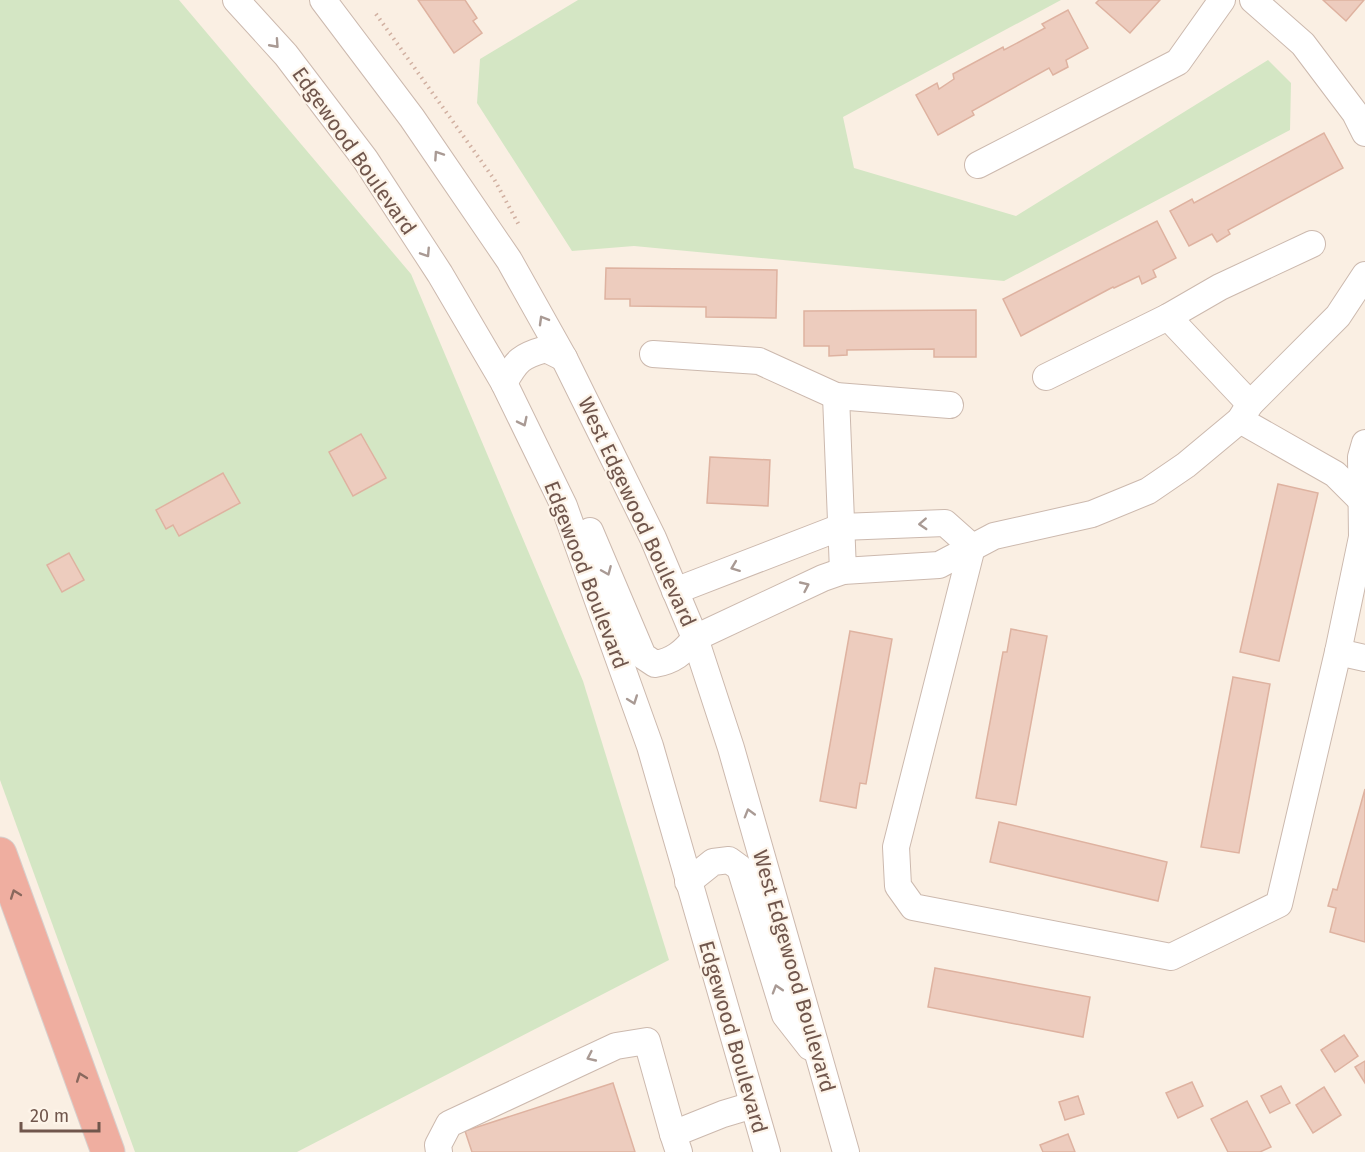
<svg xmlns="http://www.w3.org/2000/svg" width="1365" height="1152" font-family="'Fira Sans',sans-serif">
	<style>
		.green { fill: #d4e6c4 }
		.building { fill: #edccbe; stroke: #deb2a0; stroke-width: 1.5 }
		.lines { fill: none; stroke-linecap: round; stroke-linejoin: round }
		.minor-casing { stroke: #ccb9ae; stroke-width: 28 }
		.highway-casing { stroke: #d7d0cd; stroke-width: 35 }
		.path { stroke: #d1b0a1; stroke-width: 4; stroke-dasharray: 1.5 4.5; stroke-linecap: butt }
		.minor { stroke: #fff; stroke-width: 26 }
		.highway { stroke: #efaea0; stroke-width: 33 }
		.oneway { stroke: #a99a94 }
		.oneway2 { stroke: #89685d }
		.labels { text-anchor: middle; stroke-width: 4.5; stroke-linejoin: round; paint-order: stroke }
		.street-label { font-size: 21px; fill: #70564c; stroke: #fdf4e9 }
	</style>
	<rect width="100%" height="100%" fill="#faefe3"/>
	<g class="green">
		<polygon points="0,0 179,0 411,274 583,681 669,960 297,1152 135,1152 0,780"/>
		<polygon points="578,0 1061,0 843,117 854,168 1016,216 1268,60 1291,83 1290,130 1004,281 634,246 572,251 477,103 480,59"/>
	</g>
	<g class="building">
		<polygon points="418,0 465,0 477,18 473,21 482,33 454,53"/>
		<polygon points="1099,0 1160,0 1130,33 1096,3"/>
		<polygon points="1323,0 1364,0 1346,21"/>
		<polygon points="1068,10 1088,48 1066,60 1068,67 1053,75 1049,68 972,111 974,115 938,135 916,95 937,83 939,89 954,79 953,74 1003,47 1004,50 1045,28 1042,24"/>
		<polygon points="1324,133 1343,168 1228,230 1230,234 1217,242 1212,234 1189,246 1170,211 1192,199 1194,203"/>
		<polygon points="1157,221 1176,258 1153,270 1156,277 1142,284 1139,276 1114,288 1113,287 1021,336 1003,299"/>
		<polygon points="606,268 777,270 776,318 706,317 706,307 630,306 630,299 605,299"/>
		<polygon points="976,310 976,357 934,357 934,349 847,350 847,355 829,356 829,346 804,346 804,311"/>
		<polygon points="361,434 386,478 353,496 329,452"/>
		<polygon points="710,457 770,460 768,506 707,503"/>
		<polygon points="223,473 240,503 179,536 173,525 166,529 156,510"/>
		<polygon points="1278,484 1318,493 1279,661 1240,652"/>
		<polygon points="69,553 84,580 62,592 47,565"/>
		<polygon points="1011,629 1047,636 1016,805 976,798 1003,652 1007,652"/>
		<polygon points="850,631 892,639 866,784 860,783 856,808 820,801"/>
		<polygon points="1233,677 1270,684 1239,853 1201,847"/>
		<polygon points="1365,789 1365,942 1330,932 1336,908 1328,906 1333,889 1337,890"/>
		<polygon points="999,822 1167,862 1158,901 990,862"/>
		<polygon points="935,968 1090,997 1083,1037 928,1007"/>
		<polygon points="1344,1035 1358,1056 1335,1072 1321,1050"/>
		<polygon points="1365,1061 1365,1083 1355,1067"/>
		<polygon points="1192,1082 1203,1106 1178,1118 1166,1093"/>
		<polygon points="613,1083 635,1152 472,1152 465,1131"/>
		<polygon points="1281,1086 1290,1103 1270,1113 1261,1096"/>
		<polygon points="1324,1087 1341,1115 1313,1133 1296,1105"/>
		<polygon points="1078,1096 1084,1114 1065,1120 1059,1102"/>
		<polygon points="1247,1101 1271,1147 1260,1152 1228,1152 1211,1119"/>
		<polygon points="1068,1134 1075,1152 1043,1152 1040,1145"/>
	</g>
	<g class="lines">
		<g class="minor-casing">
			<g id="minor">
				<polyline points="236,0 286,55 365,159 440,274 504,383 564,506 650,746 767,1152"/>
				<polyline points="323,0 412,118 509,260 564,358 653,538 695,638 731,748 846,1152"/>
				<polyline points="1253,0 1303,44 1355,113 1365,133"/>
				<polyline points="978,165 1178,62 1222,0"/>
				<polyline points="1168,317 1250,404"/>
				<polyline points="653,354 759,361 836,396 950,405"/>
				<polyline points="1046,377 1168,317 1220,287 1312,244"/>
				<path d="M504 383C517 360 521 356 546 349L564 358"/>
				<polyline points="836,396 843,571"/>
				<polyline points="1240,420 1335,474 1365,504"/>
				<path d="M590 531 643 656 655 664C673 661 683 653 695 638L823 578 843 571 939 565 994 536 1092 514 1148 491 1186 465 1240 420 1250 404 1338 316 1365 275"/>
				<polyline points="972,547 896,847 898,886 913,907 1171,957 1279,904 1338,652 1362,537 1361,457 1365,443"/>
				<polyline points="675,591 841,527 945,523 972,547"/>
				<polyline points="1338,652 1365,658"/>
				<polyline points="688,882 713,862 729,860 740,868 785,1015 810,1047"/>
				<polyline points="439,1152 438,1145 449,1124 616,1046 647,1041 673,1134"/>
				<polyline points="679,1152 673,1134 723,1114 753,1105"/>
			</g>
		</g>
		<g class="highway-casing">
			<polyline id="highway" points="0,854 108,1152"/>
		</g>
		<polyline class="path" points="376,14 494,179 519,225"/>
		<use href="#minor" class="minor"/>
		<use href="#highway" class="highway"/>
	</g>
	<defs><path id="oneway-chevron" d="M-2-3.5L2.5 0L-2 3.5" fill="none" stroke-width="1.6" stroke-linecap="round" stroke-linejoin="round" transform="scale(1.5)"/></defs>
	<g class="oneway">
		<use href="#oneway-chevron" transform="translate(275 44) rotate(48)"/>
		<use href="#oneway-chevron" transform="translate(438 155) rotate(-124)"/>
		<use href="#oneway-chevron" transform="translate(426 253) rotate(57)"/>
		<use href="#oneway-chevron" transform="translate(543 320) rotate(-120)"/>
		<use href="#oneway-chevron" transform="translate(523 422) rotate(64)"/>
		<use href="#oneway-chevron" transform="translate(923 524) rotate(177)"/>
		<use href="#oneway-chevron" transform="translate(735 567) rotate(159)"/>
		<use href="#oneway-chevron" transform="translate(607 571) rotate(67)"/>
		<use href="#oneway-chevron" transform="translate(805 586) rotate(-25)"/>
		<use href="#oneway-chevron" transform="translate(633 700) rotate(70)"/>
		<use href="#oneway-chevron" transform="translate(749 813) rotate(-106)"/>
		<use href="#oneway-chevron" transform="translate(777 989) rotate(-107)"/>
		<use href="#oneway-chevron" transform="translate(591 1057) rotate(155)"/>
	</g>
	<g class="oneway2">
		<use href="#oneway-chevron" transform="translate(15 894) rotate(-110)"/>
		<use href="#oneway-chevron" transform="translate(81 1077) rotate(-110)"/>
	</g>
	<g class="labels">
		<g class="street-label">
			<text transform="translate(354 151) rotate(55)" y="7">Edgewood Boulevard</text>
			<text transform="translate(637 512) rotate(65)" y="7">West Edgewood Boulevard</text>
			<text transform="translate(586 575) rotate(69)" y="7">Edgewood Boulevard</text>
			<text transform="translate(794 971) rotate(74)" y="7">West Edgewood Boulevard</text>
			<text transform="translate(733 1037) rotate(74)" y="7">Edgewood Boulevard</text>
		</g>
	</g>
	<path d="M21 1122v9h78v-9" fill="none" stroke="#70564c" stroke-width="3"/>
	<text x="30" y="1122" font-size="18" fill="#70564c" stroke="#fdf4e9" stroke-width="4.5" paint-order="stroke">20 m</text>
</svg>
